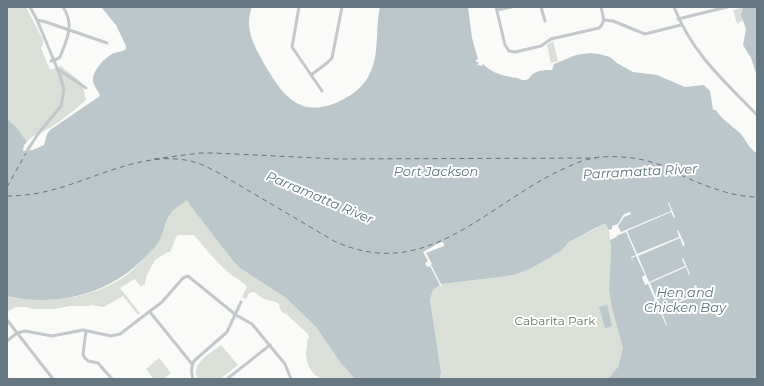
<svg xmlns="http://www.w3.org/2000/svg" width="764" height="386" font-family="Montserrat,sans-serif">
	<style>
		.green { fill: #dadfd7 }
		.water { fill: #bbc7cb }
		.pier { fill: #fafaf8 }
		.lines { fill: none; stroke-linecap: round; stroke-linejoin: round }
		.ferry { stroke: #60757c; stroke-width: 1; stroke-dasharray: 5 4; stroke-linecap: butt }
		.minor { stroke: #c3c8cc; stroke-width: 3 }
		.labels { text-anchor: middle; stroke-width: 4; stroke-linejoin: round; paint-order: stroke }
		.park-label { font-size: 12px; fill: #687a64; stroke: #fff }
		.water-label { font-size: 13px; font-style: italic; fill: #60757c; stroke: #fff }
	</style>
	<rect width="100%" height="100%" fill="#fafaf8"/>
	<g class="green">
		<path d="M7 7H26L43 40V45L41 48 50 70 61 66 82 83 86 100C74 110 62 121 48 129 38 134 35 133 27 142L21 134 7 119Z"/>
		<polygon points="741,7 743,7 741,15 743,20 737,24 733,10 741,8"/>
		<polygon points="553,41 558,61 551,63 547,45"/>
		<path d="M187 199 192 208 234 262 240 268 286 298 316 327 340 362 355 379C332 379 311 386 306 356 305 351 308 347 307 341L309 337 308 334 285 313 284 314 280 309 279 304C274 300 267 301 262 298 258 296 258 293 253 292L249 293 246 299 242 297 247 287C244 282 233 277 228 272 215 261 205 248 194 235H177L170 252H168L155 260 146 277 145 285 140 286 135 279 120 288 140 313 138 315 123 296 104 307 91 305 87 306H70L54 309H33L26 307H16L7 312V296C50 306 113 297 142 260 149 251 157 242 162 232 166 227 167 218 171 213 174 210 183 202 187 199Z"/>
		<polygon points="603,223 606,223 609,230 611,250 609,289 623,348 618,367 608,379 440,379 441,372 430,300 433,290 441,284 501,277 513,275 530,269 561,251 569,242 597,228"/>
		<path d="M221 345 238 365 220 379H198C189 364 211 353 221 345Z"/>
		<polygon points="159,358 171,373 164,379 154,379 146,369"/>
	</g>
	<g class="water">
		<path d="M101 7H252C243 29 256 49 266 67 276 83 285 99 303 106 316 110 331 106 342 100 354 94 365 85 370 73 380 53 375 28 380 7H468L472 38 478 59 476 60V62H479L477 66 479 65 482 66 483 64C493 74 504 76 517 78 521 79 522 81 526 80 531 78 530 76 533 74 538 70 546 70 552 70L554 64 576 55 590 53 599 54 610 57 617 63 633 72 657 75 685 87 704 85 710 91 713 110H716C721 119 731 125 739 132 746 139 748 148 757 153V379H608L618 367 623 348 612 308 609 289 611 250 609 230 605 223 569 242 561 251 530 269 513 275 501 277 441 284 433 290 430 300 441 372 440 379H355L340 362 316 327 286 298 240 268 234 262 192 208 187 200C183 203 174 209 171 213 164 222 164 235 157 244 154 249 149 253 145 257 109 295 57 307 7 296V119L16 127 27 142 24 145 23 151 33 150 44 145 47 134 50 130 100 96C99 91 94 87 93 81 92 71 105 57 114 53 118 52 122 52 126 49V46L116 25Z"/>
		<polygon points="743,7 757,7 757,76 751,58 743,45 746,29 741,15"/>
		<polygon points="607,305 612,326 605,328 599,307"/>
	</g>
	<g class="pier">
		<polygon points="668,203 669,203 675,217 674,218 671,212 627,231 637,254 679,237 677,230 678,230 685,245 683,246 680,238 638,256 649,282 685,266 682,259 683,258 690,274 689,275 686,267 650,283 661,309 697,293 694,286 696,285 699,294 661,310 667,325 666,325 648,284 645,285 642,277 645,275 636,256 632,258 634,265 631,257 636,255 626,232 616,236 617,237 610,240 609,230 612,229 612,226 618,224 624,214 630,212 631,214 624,217 618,226 621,232 671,211"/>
		<polygon points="441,242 444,243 444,246 426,253 432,264 431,265 442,286 441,287 430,266 427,267 425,263 428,261 423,252"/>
	</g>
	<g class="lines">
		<g class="ferry">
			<polyline points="154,159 200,153 214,153 337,159 596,158"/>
			<polyline points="7,187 26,153"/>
			<path d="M7 196C22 196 37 194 52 190 99 178 153 145 203 165 208 167 212 170 217 172L334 241C421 281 478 214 549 176 565 168 582 159 600 157 618 156 637 157 654 163 666 166 676 173 687 178 708 187 734 197 757 197"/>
		</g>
		<g class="minor">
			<polyline points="299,7 292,47 322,91"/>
			<path d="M496 7 505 45 509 51 515 52 541 46 551 39 599 28C606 22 603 16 601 7"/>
			<polyline points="541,7 545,21"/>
			<path d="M674 7C692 53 723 80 757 115"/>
			<polyline points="497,10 511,7"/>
			<polyline points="678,19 727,7"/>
			<polyline points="37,20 46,22 107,43"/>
			<polyline points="604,20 613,21 645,34 681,25"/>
			<path d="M51 61 57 59 60 57C67 39 75 25 63 7"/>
			<polyline points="59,70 86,88"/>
			<polyline points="311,75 327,63 332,58 342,7"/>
			<polyline points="27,151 38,134 61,106 64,90 60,75 37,20 30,7"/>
			<polyline points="150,312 192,364"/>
			<polyline points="7,320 53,379"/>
			<polyline points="86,331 83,354 84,357 88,361 98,363 112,379"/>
			<polyline points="7,341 17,333 25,331 52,336 83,330 111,336 120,334 162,302 183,278 188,276 236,315 252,324 285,364 291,379"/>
			<polyline points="7,378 7,379"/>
			<path d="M193 379C191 373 191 367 194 361L227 332 241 302"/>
			<polyline points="227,379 270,345"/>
		</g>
	</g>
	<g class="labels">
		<g class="park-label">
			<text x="555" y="325">Cabarita Park</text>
		</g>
		<g class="water-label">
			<text x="436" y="176">Port Jackson</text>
			<text transform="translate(640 171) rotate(-3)" y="5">Parramatta River</text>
			<text transform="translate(320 197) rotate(23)" y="5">Parramatta River</text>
			<text x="685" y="297">Hen and<tspan x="685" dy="15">Chicken Bay</tspan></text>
		</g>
	</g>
	<rect width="764" height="386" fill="none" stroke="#657683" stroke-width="16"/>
</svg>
